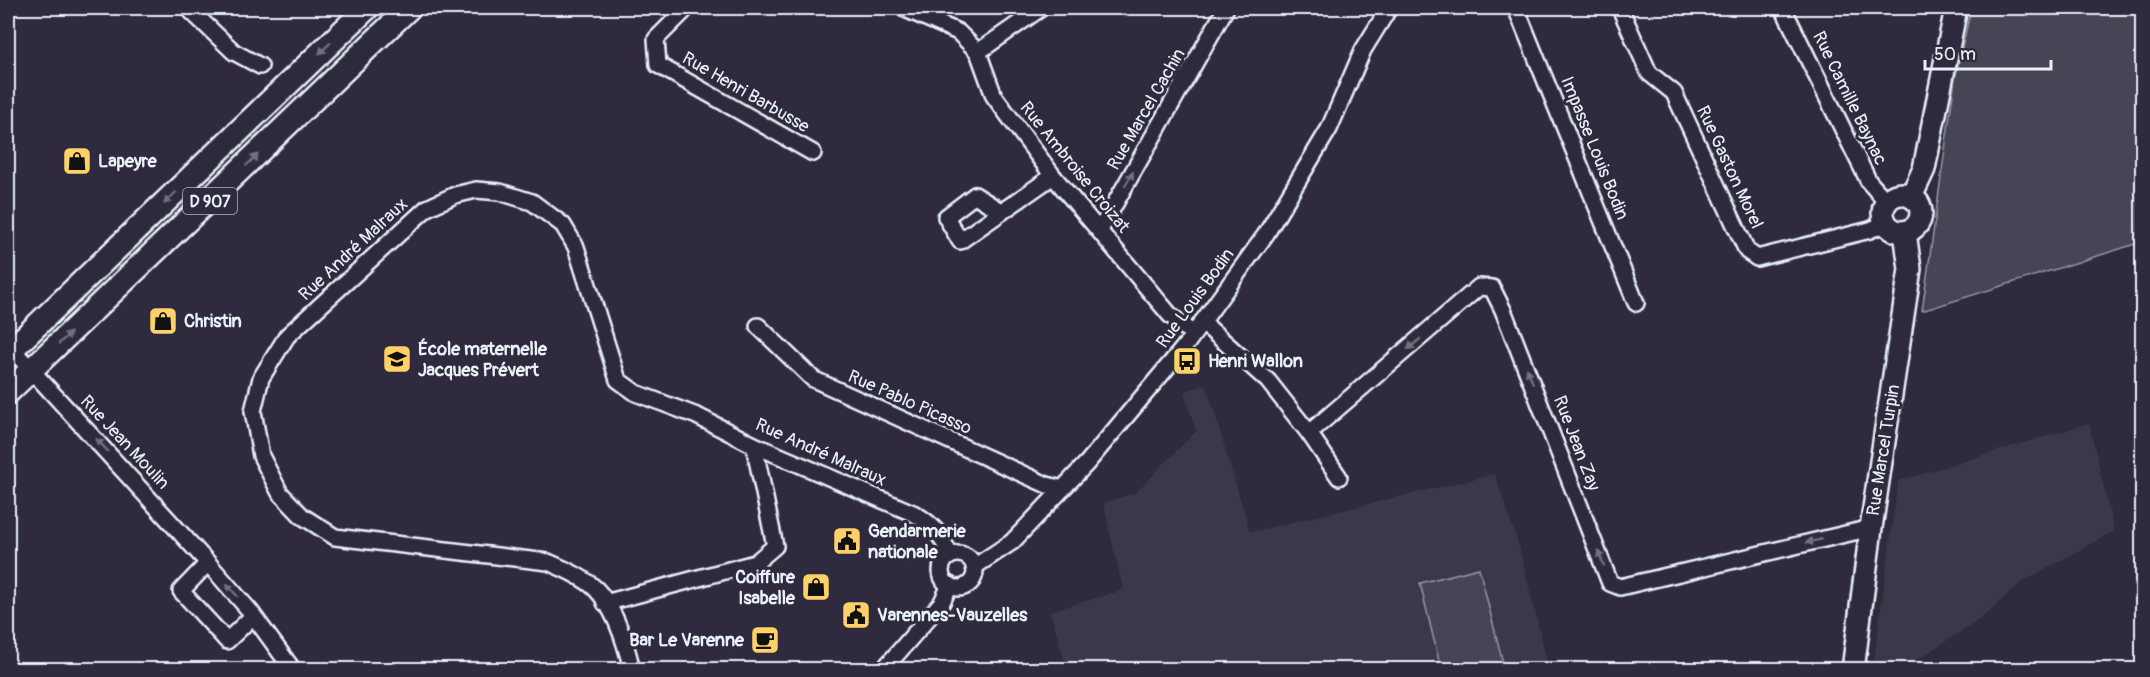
<svg xmlns="http://www.w3.org/2000/svg" width="2150" height="677" font-family="Pangolin,sans-serif">
	<style>
		.built { fill: #3b3749 }
		.green { fill: #464455; stroke: #979aa6; stroke-width: 1.5 }
		.lines { fill: none; stroke-linecap: round; stroke-linejoin: round }
		.street-casing { stroke: #e8f1f8; stroke-width: 20 }
		.secondary-casing { stroke: #e8f1f8; stroke-width: 26 }
		.primary-casing { stroke: #e8f1f8; stroke-width: 27 }
		.street { stroke: #2f2a3d; stroke-width: 15 }
		.secondary { stroke: #2f2a3d; stroke-width: 21 }
		.primary { stroke: #2f2a3d; stroke-width: 22 }
		.oneway { fill: #70707e }
		.labels { text-anchor: middle; stroke-width: 6; stroke-linejoin: round; paint-order: stroke }
		.shield { fill: #2f2a3d; stroke: #b0b5c0; stroke-width: 1.5 }
		.shield-label { font-size: 16px; font-weight: bold; fill: #e8f1f8 }
		.street-label { font-size: 18px; fill: #e8f1f8; stroke: #2f2a3d }
		.poi-label { font-size: 18px; font-weight: bold; fill: #e8f1f8; stroke: #2f2a3d; text-anchor: start }
	</style>
	<rect width="100%" height="100%" fill="#2f2a3d"/>
	<filter id="ink" filterUnits="userSpaceOnUse"><feTurbulence type="fractalNoise" baseFrequency=".0167" numOctaves="2"/><feDisplacementMap in="SourceGraphic" scale="12" xChannelSelector="R" yChannelSelector="G"/><feConvolveMatrix kernelMatrix="1 2 1 2 8 2 1 2 1" color-interpolation-filters="sRGB"/></filter>
	<g filter="url(#ink)">
		<g class="built">
			<polygon points="1206,384 1250,532 1495,474 1519,546 1549,669 1067,669 1050,611 1123,590 1103,503 1135,493 1196,431 1184,392"/>
			<polygon points="2089,423 2114,531 2021,583 1979,620 1903,669 1873,669 1898,481"/>
		</g>
		<g class="green">
			<polygon points="1971,8 2142,8 2142,242 1922,311 1955,79"/>
			<polygon points="1479,568 1504,667 1441,669 1420,583"/>
		</g>
		<g class="lines">
			<g class="street-casing">
				<g id="street">
					<polyline points="188,8 234,52 260,66"/>
					<polyline points="687,8 656,39 658,65 813,153"/>
					<polyline points="903,8 958,32 978,52 994,96 1053,176 1170,315 1193,334"/>
					<polyline points="1516,8 1636,303"/>
					<polyline points="1620,8 1649,73 1674,93 1747,251 1757,258 1870,230 1886,223"/>
					<polyline points="1783,8 1869,182 1887,202"/>
					<polyline points="978,52 1041,8"/>
					<polyline points="1002,212 975,195 946,217 960,241 1053,176"/>
					<polyline points="1100,230 1226,8"/>
					<polyline points="1202,322 1268,381 1309,433 1479,287 1492,288 1503,310 1610,583 1620,587 1871,528"/>
					<polyline points="758,326 813,379 1047,485 1062,489"/>
					<polyline points="12,349 208,563 250,611 293,670"/>
					<polyline points="1309,433 1339,477"/>
					<circle cx="958" cy="571" r="17"/>
					<polyline points="208,563 181,591 227,641 253,616"/>
					<polyline points="974,567 1012,542 1087,463 1185,346 1266,234 1329,129 1363,50 1389,8"/>
					<polyline points="605,603 755,563 775,546 754,445"/>
					<path d="M632 670C626 644 615 609 596 589 583 577 564 569 548 562L335 537 302 516 280 493 261 456 253 411 261 378 287 336 427 208 455 195 476 190 500 192 532 202 563 225 576 247 618 380 636 393 697 416 754 445 915 514C934 525 942 536 950 556"/>
					<polyline points="883,670 942,602 950,585"/>
				</g>
			</g>
			<g class="secondary-casing">
				<g id="secondary">
					<circle cx="1902" cy="213" r="19"/>
					<polyline points="1911,197 1924,169 1956,8"/>
					<polyline points="1853,670 1871,528 1910,269 1905,232"/>
				</g>
			</g>
			<g class="primary-casing">
				<g id="primary">
					<polyline points="8,353 367,8"/>
					<polyline points="8,392 409,8"/>
				</g>
			</g>
			<use href="#street" class="street"/>
			<use href="#secondary" class="secondary"/>
			<use href="#primary" class="primary"/>
		</g>
		<defs><path id="oneway-solid" d="M-6-.8H1V-3.2L6.5 0L1 3.2V.8H-6Z" transform="scale(1.5)"/></defs>
		<g class="oneway">
			<use href="#oneway-solid" transform="translate(325 48) rotate(136)"/>
			<use href="#oneway-solid" transform="translate(252 160) rotate(-44)"/>
			<use href="#oneway-solid" transform="translate(1129 179) rotate(-60)"/>
			<use href="#oneway-solid" transform="translate(170 198) rotate(136)"/>
			<use href="#oneway-solid" transform="translate(65 338) rotate(-43)"/>
			<use href="#oneway-solid" transform="translate(1414 344) rotate(140)"/>
			<use href="#oneway-solid" transform="translate(1530 376) rotate(-112)"/>
			<use href="#oneway-solid" transform="translate(102 445) rotate(-133)"/>
			<use href="#oneway-solid" transform="translate(1814 541) rotate(167)"/>
			<use href="#oneway-solid" transform="translate(1601 558) rotate(-111)"/>
			<use href="#oneway-solid" transform="translate(232 590) rotate(-131)"/>
		</g>
	</g>
	<defs>
		<g id="shop-square" transform="scale(1.5)"><rect x="-9" y="-9" width="18" height="18" rx="4" fill="#ffd166" stroke="#2f2a3d"/><path d="M-5-2.5h2.3a2.7 3.5 0 0 1 5.4 0H5L5.5 6h-11ZM-1.5-2.5h3a1.5 2.3 0 0 0-3 0Z" fill="#111"/></g>
		<g id="school-square" transform="scale(1.5)"><rect x="-9" y="-9" width="18" height="18" rx="4" fill="#ffd166" stroke="#2f2a3d"/><path d="M0-5L7-2L0 1L-7-2ZM-4 1L0 2.5L4 1V4Q0 6-4 4Z" fill="#111"/></g>
		<g id="bus-square" transform="scale(1.5)"><rect x="-9" y="-9" width="18" height="18" rx="4" fill="#ffd166" stroke="#2f2a3d"/><path d="M-5-6H5V4H4V6H2V4H-2V6H-4V4H-5ZM-3.5-4V0h7V-4ZM-3.5 1.2v1.5H-2V1.2ZM2 1.2v1.5H3.5V1.2Z" fill="#111"/></g>
		<g id="civic-square" transform="scale(1.5)"><rect x="-9" y="-9" width="18" height="18" rx="4" fill="#ffd166" stroke="#2f2a3d"/><path d="M-.6-6.5H3V-4.5H.6V-3L4-1V1h2V6H-6V1h2V-1L-.6-3ZM-1.2 2.5V6h2.4V2.5Z" fill="#111"/></g>
		<g id="cafe-square" transform="scale(1.5)"><rect x="-9" y="-9" width="18" height="18" rx="4" fill="#ffd166" stroke="#2f2a3d"/><path d="M-5.5-4.5H6V0H3Q3 3.5 0 3.5H-2.5Q-5.5 3.5-5.5 0ZM3-3.2v2h1.7v-2ZM-6 4.5H4V6H-6Z" fill="#111"/></g>
	</defs>
	<g fill-rule="evenodd">
		<use href="#shop-square" x="77" y="161"/>
		<use href="#shop-square" x="163" y="321"/>
		<use href="#school-square" x="397" y="359"/>
		<use href="#bus-square" x="1187" y="361"/>
		<use href="#civic-square" x="847" y="541"/>
		<use href="#shop-square" x="816" y="587"/>
		<use href="#civic-square" x="856" y="615"/>
		<use href="#cafe-square" x="765" y="640"/>
	</g>
	<g class="labels">
		<rect class="shield" x="183" y="188" width="54" height="26" rx="4.5"/>
		<g class="shield-label">
			<text x="210" y="207">D 907</text>
		</g>
		<g class="street-label">
			<text transform="translate(746 92) rotate(30)" y="6">Rue Henri Barbusse</text>
			<text transform="translate(1850 98) rotate(64)" y="6">Rue Camille Baynac</text>
			<text transform="translate(1146 109) rotate(-60)" y="6">Rue Marcel Cachin</text>
			<text transform="translate(1595 148) rotate(68)" y="6">Impasse Louis Bodin</text>
			<text transform="translate(1075 167) rotate(51)" y="6">Rue Ambroise Croizat</text>
			<text transform="translate(1730 167) rotate(65)" y="6">Rue Gaston Morel</text>
			<text transform="translate(353 249) rotate(-43)" y="6">Rue André Malraux</text>
			<text transform="translate(1195 298) rotate(-54)" y="6">Rue Louis Bodin</text>
			<text transform="translate(910 402) rotate(24)" y="6">Rue Pablo Picasso</text>
			<text transform="translate(125 442) rotate(47)" y="6">Rue Jean Moulin</text>
			<text transform="translate(1577 443) rotate(69)" y="6">Rue Jean Zay</text>
			<text transform="translate(1883 450) rotate(-81)" y="6">Rue Marcel Turpin</text>
			<text transform="translate(821 452) rotate(24)" y="6">Rue André Malraux</text>
		</g>
		<g class="poi-label">
			<text x="98" y="167">Lapeyre</text>
			<text x="184" y="327">Christin</text>
			<text x="418" y="355">École maternelle<tspan x="418" dy="21">Jacques Prévert</tspan></text>
			<text x="1208" y="367">Henri Wallon</text>
			<text x="868" y="537">Gendarmerie<tspan x="868" dy="21">nationale</tspan></text>
			<text x="795" y="583" text-anchor="end">Coiffure<tspan x="795" dy="21">Isabelle</tspan></text>
			<text x="877" y="621">Varennes-Vauzelles</text>
			<text x="744" y="646" text-anchor="end">Bar Le Varenne</text>
		</g>
	</g>
	<rect width="2150" height="677" fill="none" stroke="#2f2a3d" stroke-width="30"/>
	<rect x="15" y="15" width="2120" height="647" fill="none" stroke="#e8f1f8" stroke-width="2" filter="url(#ink)"/>
	<path d="M1925 60v9h126v-9" fill="none" stroke="#e8f1f8" stroke-width="3"/>
	<text x="1934" y="60" font-size="18" fill="#e8f1f8" stroke="#2f2a3d" stroke-width="4.5" paint-order="stroke">50 m</text>
</svg>
